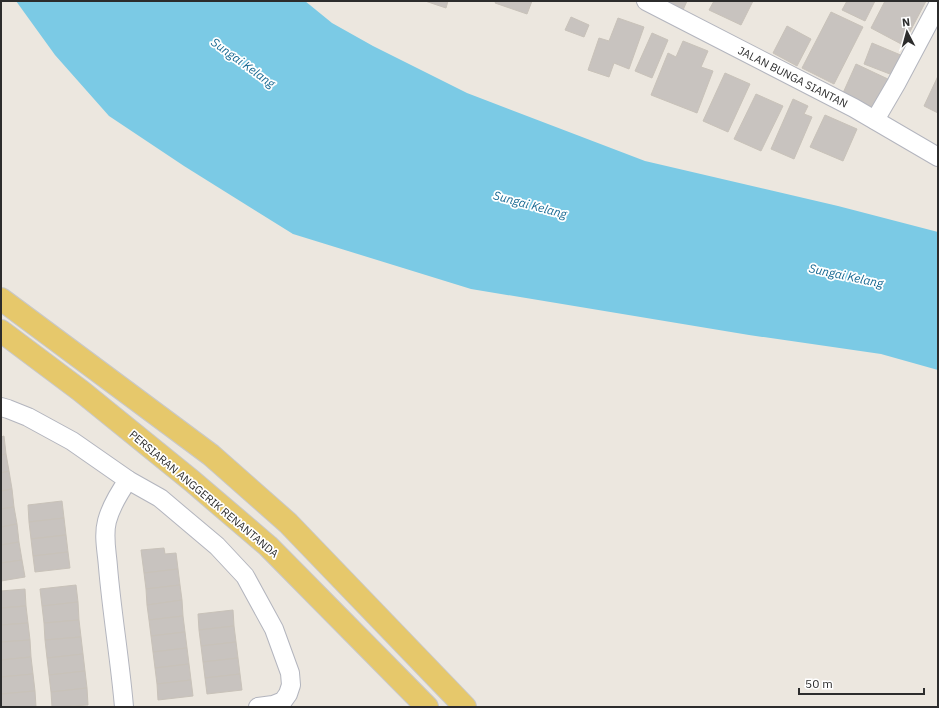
<svg xmlns="http://www.w3.org/2000/svg" width="939" height="708" font-family="'IBM Plex Sans',sans-serif">
	<style>
		.water { fill: #7bcae5 }
		.building { fill: #c8c3bf; stroke: #c8c2b9 }
		.lines { fill: none; stroke-linecap: round; stroke-linejoin: round }
		.minor-casing { stroke: #b3b5be; stroke-width: 20 }
		.major-casing { stroke: #c8c8c8; stroke-width: 24 }
		.minor { stroke: #fff; stroke-width: 18 }
		.major { stroke: #e6c86b; stroke-width: 22 }
		.labels { text-anchor: middle; stroke-width: 3.5; stroke-linejoin: round; paint-order: stroke }
		.street-label { font-size: 11px; fill: #2c2c2c; stroke: #fff }
		.water-label { font-size: 12px; font-style: italic; fill: #196a93; stroke: #fff }
	</style>
	<rect width="100%" height="100%" fill="#ece7df"/>
	<polygon class="water" points="16,1 305,1 332,23 373,46 467,93 645,161 838,206 938,232 938,370 881,354 749,335 471,289 293,234 184,166 109,116 55,55"/>
	<g class="building">
		<polygon points="425,1 448,1 446,8"/>
		<polygon points="496,1 532,1 527,14 495,3"/>
		<polygon points="670,1 687,1 683,10 669,4"/>
		<polygon points="714,1 753,1 741,25 709,10"/>
		<polygon points="847,1 875,1 865,21 842,10"/>
		<polygon points="885,1 926,1 903,45 871,28"/>
		<polygon points="831,12 863,27 834,84 802,68"/>
		<polygon points="571,17 589,25 584,37 565,30"/>
		<polygon points="618,18 644,27 629,69 614,63 609,77 588,70 599,38 609,41"/>
		<polygon points="787,26 811,39 797,66 773,53"/>
		<polygon points="652,33 668,40 652,78 635,71"/>
		<polygon points="683,41 708,51 701,67 713,71 697,113 651,95 668,53 676,57"/>
		<polygon points="872,43 903,56 895,76 864,64"/>
		<polygon points="856,64 890,80 877,109 843,93"/>
		<polygon points="725,73 750,84 728,132 703,121"/>
		<polygon points="938,76 938,113 924,106"/>
		<polygon points="756,94 783,106 761,151 734,139"/>
		<polygon points="793,99 808,106 804,114 812,117 794,159 771,149"/>
		<polygon points="825,115 857,129 843,161 810,147"/>
		<polygon points="4,436 6,454 1,455 1,437"/>
		<polygon points="6,454 9,471 1,473 1,455"/>
		<polygon points="9,471 12,489 1,491 1,473"/>
		<polygon points="12,489 14,507 1,509 1,491"/>
		<polygon points="62,501 64,518 29,522 28,505"/>
		<polygon points="14,507 17,524 1,527 1,509"/>
		<polygon points="64,518 66,535 31,539 29,522"/>
		<polygon points="17,524 19,542 1,545 1,527"/>
		<polygon points="66,535 68,552 33,556 31,539"/>
		<polygon points="19,542 22,560 1,563 1,545"/>
		<polygon points="164,548 165,554 176,553 178,569 144,573 141,550"/>
		<polygon points="68,552 70,568 35,572 33,556"/>
		<polygon points="22,560 25,577 1,581 1,563"/>
		<polygon points="178,569 180,585 146,589 144,573"/>
		<polygon points="76,585 78,602 42,606 40,589"/>
		<polygon points="180,585 182,600 147,605 146,589"/>
		<polygon points="25,589 26,606 1,608 1,591"/>
		<polygon points="182,600 183,616 149,620 147,605"/>
		<polygon points="78,602 79,620 44,623 42,606"/>
		<polygon points="26,606 28,623 1,625 1,608"/>
		<polygon points="233,610 234,626 199,630 198,614"/>
		<polygon points="183,616 185,632 151,636 149,620"/>
		<polygon points="79,620 81,637 45,640 44,623"/>
		<polygon points="28,623 30,640 1,642 1,625"/>
		<polygon points="234,626 236,642 201,646 199,630"/>
		<polygon points="185,632 187,648 153,652 151,636"/>
		<polygon points="81,637 83,654 47,658 45,640"/>
		<polygon points="30,640 31,657 1,660 1,642"/>
		<polygon points="236,642 238,658 203,662 201,646"/>
		<polygon points="187,648 189,664 155,668 153,652"/>
		<polygon points="83,654 85,671 49,675 47,658"/>
		<polygon points="31,657 33,674 1,677 1,660"/>
		<polygon points="238,658 240,674 205,678 203,662"/>
		<polygon points="189,664 191,680 157,684 155,668"/>
		<polygon points="85,671 87,688 51,692 49,675"/>
		<polygon points="33,674 35,691 1,694 1,677"/>
		<polygon points="240,674 242,690 207,694 205,678"/>
		<polygon points="191,680 193,696 158,700 157,684"/>
		<polygon points="87,688 88,705 52,707 51,692"/>
		<polygon points="35,691 36,707 1,707 1,694"/>
	</g>
	<g class="lines">
		<g class="minor-casing">
			<g id="minor">
				<polyline points="646,1 854,108 938,157"/>
				<polyline points="875,120 896,84 938,5"/>
				<polyline points="1,407 8,409 28,417 72,441 128,480 160,498 217,546 245,576 274,629 290,673 291,685 288,694 283,701 273,705 258,707"/>
				<path d="M124 707C120 660 112 614 108 567 107 552 103 536 107 521 111 506 119 493 128 480"/>
			</g>
		</g>
		<g class="major-casing">
			<g id="major">
				<polyline points="1,299 211,455 288,523 465,707"/>
				<polyline points="1,331 81,391 192,481 268,546 427,707"/>
			</g>
		</g>
		<use href="#minor" class="minor"/>
		<use href="#major" class="major"/>
	</g>
	<g class="labels">
		<g class="street-label">
			<text transform="translate(793 77) rotate(27)" y="4">JALAN BUNGA SIANTAN</text>
			<text transform="translate(204 494) rotate(40)" y="4">PERSIARAN ANGGERIK RENANTANDA</text>
		</g>
		<g class="water-label">
			<text transform="translate(243 63) rotate(36)" y="4">Sungai Kelang</text>
			<text transform="translate(530 205) rotate(15)" y="4">Sungai Kelang</text>
			<text transform="translate(846 276) rotate(12)" y="4">Sungai Kelang</text>
		</g>
	</g>
	<rect width="939" height="708" fill="none" stroke="#2c2c2c" stroke-width="4"/>
	<g transform="translate(907 32) rotate(354)" stroke="#ffffff" stroke-width="3" paint-order="stroke">
	<path d="M0-3L7 15L0 10L-7 15Z" fill="#2c2c2c"/>
	<text y="-6" font-size="11" font-weight="bold" text-anchor="middle" fill="#2c2c2c">N</text>
	</g>
	<path d="M799 688v6h125v-6" fill="none" stroke="#2c2c2c" stroke-width="2"/>
	<text x="805" y="688" font-size="12" fill="#2c2c2c" stroke="#ffffff" stroke-width="3" paint-order="stroke">50 m</text>
</svg>
